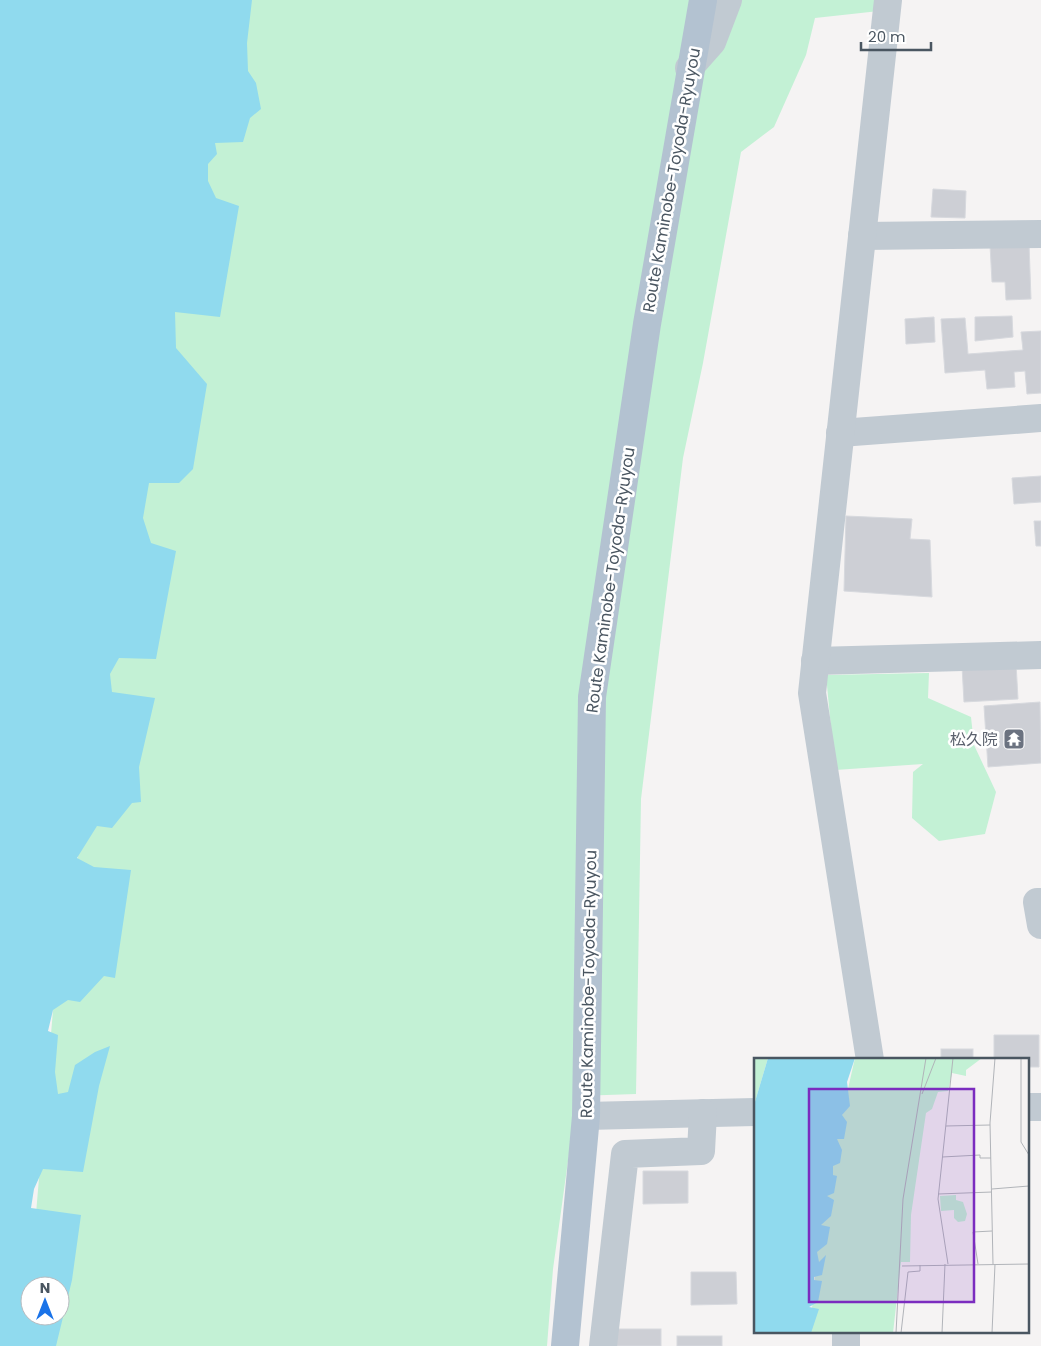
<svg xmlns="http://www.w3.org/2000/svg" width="1041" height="1346" font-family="Poppins,'Noto Sans JP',sans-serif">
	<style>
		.green { fill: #c3f1d5; fill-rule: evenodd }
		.water { fill: #90daee; fill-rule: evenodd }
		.building { fill: #cdcfd5; stroke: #d7d9de }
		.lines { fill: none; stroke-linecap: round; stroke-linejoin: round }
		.minor { stroke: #c1cad2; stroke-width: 28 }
		.major { stroke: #b3c2d1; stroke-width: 28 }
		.labels { text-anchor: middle; stroke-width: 5; stroke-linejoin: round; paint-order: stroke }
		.street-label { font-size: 16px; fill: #4a5661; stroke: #fff }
		.worship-label { font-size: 16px; fill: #5b616d; stroke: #fff; text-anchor: end }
		.inset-road { fill: none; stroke: #b1b4b9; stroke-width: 1 }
		.view { fill: #7b2cbf; fill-opacity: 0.15; stroke: #7b2cbf; stroke-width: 2.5 }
		.inset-edge { fill: none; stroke: #4a5661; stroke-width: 2.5 }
	</style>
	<rect width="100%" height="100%" fill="#f5f3f3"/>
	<g class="green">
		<path d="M245 0H880L879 11 815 18 806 55 774 127 741 152 703 363 683 458 641 799 636 1094 577 1096 553 1269 547 1346H25L53 1010 145 442ZM30 1286H60V1316H30Z"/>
		<polygon points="929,673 928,698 971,717 974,745 996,792 985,834 939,841 912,818 913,772 923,764 835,770 826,675"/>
	</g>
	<path class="water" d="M0 0H252L247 43 248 71 256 83 261 109 250 118 243 142 215 143 217 154 208 164V181L216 198 239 206 220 317 175 312 176 348 207 384 193 469 179 483H149L143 518 151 543 176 551 156 659 119 658 110 674 112 692 155 698 139 767 141 802 132 803 112 828 97 826 77 858 94 867 131 870 115 978 104 976 80 1002 68 1000 53 1010 48 1031 58 1035 55 1072 58 1094 68 1092 75 1065 95 1052 110 1046 99 1086 83 1172 43 1169 34 1189 31 1208 81 1215 72 1280 56 1346H0ZM30 1286H60V1316H30Z"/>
	<g class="building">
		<polygon points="933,189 966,191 965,218 931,217"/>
		<polygon points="1029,243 1031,299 1006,300 1005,282 992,282 990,245"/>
		<polygon points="1012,316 1013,337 975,341 975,317"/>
		<polygon points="934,317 935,342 906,344 905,319"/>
		<polygon points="965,318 968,354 1023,350 1021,332 1041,331 1041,393 1027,394 1025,371 1014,372 1015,387 987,389 985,370 945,373 941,319"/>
		<polygon points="1041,476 1041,502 1014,504 1012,478"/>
		<polygon points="846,516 912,519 910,539 930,540 932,597 844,591"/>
		<polygon points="1034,521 1041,521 1041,546 1036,546"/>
		<polygon points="1016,663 1018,699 964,702 962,666"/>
		<polygon points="1040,702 1041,763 988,767 984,706"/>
		<polygon points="994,1035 1039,1035 1039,1067 1027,1067 1027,1060 994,1060"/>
		<rect x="941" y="1049" width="32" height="11"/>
		<polygon points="643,1171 688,1171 688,1203 643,1204"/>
		<polygon points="691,1272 736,1272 737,1304 691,1305"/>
		<rect x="616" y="1329" width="45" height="17"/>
		<rect x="677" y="1336" width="45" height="10"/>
	</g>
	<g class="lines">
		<g class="minor">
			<polyline points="689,68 712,42 728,0"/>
			<polyline points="862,236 1041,234"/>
			<polyline points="840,433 1041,418"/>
			<polyline points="815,661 1041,655"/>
			<polyline points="1041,902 1037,902 1041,925"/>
			<polyline points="870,1060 812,693 888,0"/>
			<polyline points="1027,1107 1041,1107"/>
			<polyline points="586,1116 755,1112"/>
			<polyline points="603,1346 625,1154 701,1151 703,1113"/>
			<polyline points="846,1346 846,1332"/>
		</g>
		<polyline class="major" points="565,1346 586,1116 592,697 647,324 703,0"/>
	</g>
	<defs>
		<g id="temple-square" transform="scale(1.125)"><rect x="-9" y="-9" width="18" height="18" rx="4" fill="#6b7280" stroke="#fff"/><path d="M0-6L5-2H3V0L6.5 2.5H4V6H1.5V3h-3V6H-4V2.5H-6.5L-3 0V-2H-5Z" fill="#fff"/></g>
	</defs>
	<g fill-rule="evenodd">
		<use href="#temple-square" x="1014" y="739"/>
	</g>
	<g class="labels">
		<g class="street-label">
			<text transform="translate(671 180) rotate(-80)" y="6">Route Kaminobe-Toyoda-Ryuyou</text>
			<text transform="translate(610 580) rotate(-82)" y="6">Route Kaminobe-Toyoda-Ryuyou</text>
			<text transform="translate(588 984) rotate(-89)" y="6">Route Kaminobe-Toyoda-Ryuyou</text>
		</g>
		<g class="worship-label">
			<text x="998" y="745">松久院</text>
		</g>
	</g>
	<g transform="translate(754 1058)">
		<rect width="275" height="275" fill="#f5f3f3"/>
		<path d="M0 0H14L0 47ZM101 0H228L212 12V18L198 15 194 33 184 34 178 51 172 55 157 157 156 204H147L139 275H56L63 191 78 101ZM202 137V142L209 144 213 156 211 163 204 164 200 160V152L187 153 186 138Z" fill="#c3f1d5"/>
		<path d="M14 0H101L93 24 96 48 88 57 93 64 90 81H83L88 92 86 105 79 108V117L83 118 80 135 73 138 80 142 77 158 67 167 76 169 73 186 63 194 65 204 72 197 68 217 60 219V222L68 223 64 244 55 249 65 251 57 275H0V47Z" fill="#90daee"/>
		<path class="inset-road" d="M267 0V84L275 97M168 36 182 0M192 68 236 67M188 99 226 97V100H237M238 131 275 128M184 136 238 134M194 206 184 141 199 0M224 206 219 174 238 173M239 206 236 65 241 0M148 208 275 206M142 275 149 141 172 0M147 275 154 214 166 213V207M188 275 191 206M238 275 241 206"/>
		<path class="view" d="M55 31H220V244H55Z"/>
		<rect width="275" height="275" class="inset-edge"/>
	</g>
	<g transform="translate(45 1301)"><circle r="24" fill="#ffffff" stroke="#b7bbc0"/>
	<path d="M0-4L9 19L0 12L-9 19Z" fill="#1a73e8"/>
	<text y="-8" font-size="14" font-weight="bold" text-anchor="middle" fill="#4a5661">N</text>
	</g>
	<path d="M861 42v8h70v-8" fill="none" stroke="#4a5661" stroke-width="2.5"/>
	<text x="868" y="42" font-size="15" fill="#4a5661" stroke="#ffffff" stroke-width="4" paint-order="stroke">20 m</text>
</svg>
